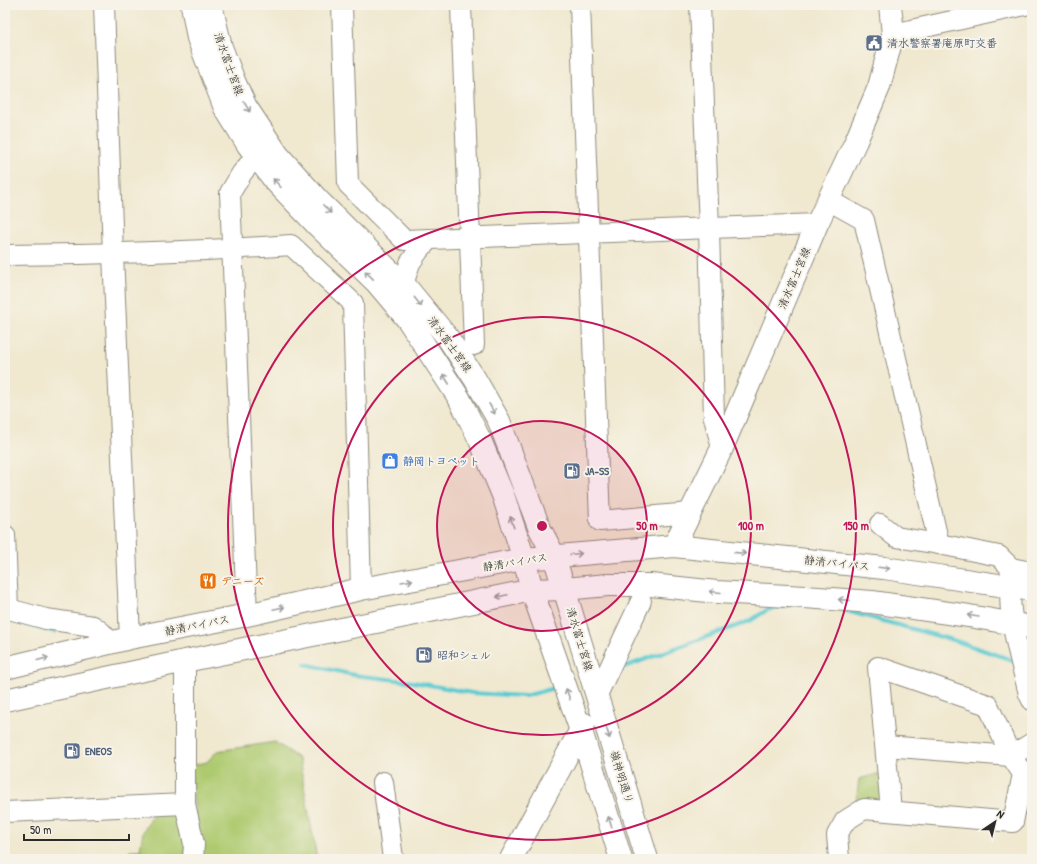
<svg xmlns="http://www.w3.org/2000/svg" width="1037" height="864" font-family="'Patrick Hand','Klee One',sans-serif">
	<style>
		.green { fill: #aeca70; stroke: #6c7a4e }
		.lines { fill: none; stroke-linecap: round; stroke-linejoin: round }
		.stream { stroke: #5dcad2; stroke-width: 4 }
		.minor-casing { stroke: #8e8a7d; stroke-width: 22 }
		.major-casing { stroke: #8e8a7d; stroke-width: 24 }
		.highway-casing { stroke: #8e8a7d; stroke-width: 24 }
		.minor { stroke: #fff; stroke-width: 20 }
		.major { stroke: #fff; stroke-width: 22 }
		.highway { stroke: #fff; stroke-width: 22 }
		.oneway { stroke: #a0a0a0 }
		.ring { fill: none; stroke: #c2185b; stroke-width: 2 }
		.labels { text-anchor: middle; stroke-width: 4; stroke-linejoin: round; paint-order: stroke }
		.service-label { font-size: 11px; font-weight: bold; fill: #4e5e75; stroke: #f7f3e8; text-anchor: start }
		.street-label { font-size: 11px; fill: #2b2b2b; stroke: #f7f3e8 }
		.shop-label { font-size: 11px; font-weight: bold; fill: #366cbe; stroke: #f7f3e8; text-anchor: start }
		.food-label { font-size: 11px; font-weight: bold; fill: #c56008; stroke: #f7f3e8; text-anchor: start }
		.centre { fill: #c2185b; stroke: #f7f3e8; stroke-width: 2 }
		.ring-label { font-size: 12px; text-anchor: middle; font-weight: bold; fill: #c2185b; stroke: #f7f3e8; stroke-width: 4; stroke-linejoin: round; paint-order: stroke }
	</style>
	<rect width="100%" height="100%" fill="#f7f3e8"/>
	<filter id="ink" filterUnits="userSpaceOnUse"><feTurbulence type="fractalNoise" baseFrequency=".025" numOctaves="2"/><feDisplacementMap in="SourceGraphic" scale="8" xChannelSelector="R" yChannelSelector="G"/><feConvolveMatrix kernelMatrix="1 2 1 2 8 2 1 2 1" color-interpolation-filters="sRGB"/></filter>
	<filter id="wash" filterUnits="userSpaceOnUse"><feTurbulence type="fractalNoise" baseFrequency=".012" numOctaves="4" result="noise"/><feDisplacementMap in="SourceGraphic" scale="16" xChannelSelector="R" yChannelSelector="G"/><feGaussianBlur stdDeviation="0.9" result="paint"/><feColorMatrix in="noise" values="0 0 0 0 0 0 0 0 0 0 0 0 0 0 0 0 0 1.4 0 .05"/><feComposite in="paint" operator="in"/></filter>
	<g filter="url(#wash)">
		<rect width="100%" height="100%" fill="#f0e8cf"/>
		<g class="green">
			<polygon points="275,742 299,759 317,859 200,859 190,766 207,762 217,751"/>
			<polygon points="881,773 884,793 877,803 856,803 859,779"/>
			<polygon points="155,812 180,812 187,859 113,859 113,855 126,856 131,850 140,850 143,832"/>
		</g>
		<g class="lines">
			<g class="stream">
				<polyline points="843,610 956,641 1015,661"/>
				<polyline points="7,619 55,632"/>
				<polyline points="305,664 354,675 414,682 472,693 525,696 558,687"/>
				<polyline points="616,670 750,621 767,610 787,606"/>
			</g>
		</g>
	</g>
	<g filter="url(#ink)">
		<g class="lines">
			<g class="minor-casing">
				<g id="minor">
					<polyline points="104,5 113,254 130,638"/>
					<polyline points="342,5 348,184 404,240 817,224"/>
					<polyline points="461,5 474,345"/>
					<polyline points="580,5 600,521 690,513"/>
					<polyline points="700,5 709,228 714,418 722,448"/>
					<polyline points="893,34 1025,5"/>
					<path d="M828 200 864 220 939 544 999 556 1011 568C1006 613 1018 650 1029 694L1032 700"/>
					<path d="M5 255C100 254 195 252 291 245L353 303 361 589"/>
					<polyline points="403,285 410,263 419,250 429,239"/>
					<polyline points="880,524 896,537 939,544"/>
					<polyline points="5,535 8,609"/>
					<polyline points="1011,568 1032,572"/>
					<polyline points="5,608 46,619 93,626 101,632 111,643"/>
					<polyline points="247,615 230,193 242,173 256,156"/>
					<polyline points="185,661 185,804 194,844 193,859"/>
					<polyline points="597,695 641,601"/>
					<polyline points="886,746 1011,756 1032,743"/>
					<polyline points="383,782 393,859"/>
					<polyline points="5,812 185,804"/>
					<polyline points="839,859 837,835 845,821 864,809 1013,822 1023,774 1011,756 988,705 878,667 891,811"/>
				</g>
			</g>
			<g class="major-casing">
				<g id="major">
					<polyline points="192,5 198,38 225,108 248,145 275,181 316,224 376,282 408,320 459,398 480,440 503,495 524,559 532,590 581,731 621,859"/>
					<polyline points="211,5 221,47 234,81 246,107 278,155 317,199 407,288 448,338 475,379 499,421 539,527 554,556 647,859"/>
					<polyline points="674,546 722,448 817,224 856,141 879,87 893,34 890,5"/>
					<polyline points="511,859 584,724"/>
				</g>
			</g>
			<g class="highway-casing">
				<g id="highway">
					<polyline points="5,668 130,638 247,615 361,589 524,559 674,546 884,568 1032,590"/>
					<polyline points="5,700 185,661 532,590 564,589 608,585 651,585 717,592 805,597 872,602 969,616 1032,627"/>
				</g>
			</g>
			<use href="#minor" class="minor"/>
			<use href="#major" class="major"/>
			<use href="#highway" class="highway"/>
		</g>
		<defs><path id="oneway-shaft" d="M-6 0H5M1.5-3L5.5 0L1.5 3" fill="none" stroke-width="1.6" stroke-linecap="round" stroke-linejoin="round"/></defs>
		<g class="oneway">
			<use href="#oneway-shaft" transform="translate(247 107) rotate(60)"/>
			<use href="#oneway-shaft" transform="translate(277 183) rotate(-132)"/>
			<use href="#oneway-shaft" transform="translate(327 209) rotate(45)"/>
			<use href="#oneway-shaft" transform="translate(369 275) rotate(-136)"/>
			<use href="#oneway-shaft" transform="translate(418 302) rotate(51)"/>
			<use href="#oneway-shaft" transform="translate(446 379) rotate(-123)"/>
			<use href="#oneway-shaft" transform="translate(492 409) rotate(61)"/>
			<use href="#oneway-shaft" transform="translate(512 522) rotate(-108)"/>
			<use href="#oneway-shaft" transform="translate(740 553) rotate(6)"/>
			<use href="#oneway-shaft" transform="translate(576 554) rotate(-5)"/>
			<use href="#oneway-shaft" transform="translate(884 568) rotate(7)"/>
			<use href="#oneway-shaft" transform="translate(407 581) rotate(-10)"/>
			<use href="#oneway-shaft" transform="translate(715 592) rotate(-175)"/>
			<use href="#oneway-shaft" transform="translate(502 596) rotate(168)"/>
			<use href="#oneway-shaft" transform="translate(844 600) rotate(-175)"/>
			<use href="#oneway-shaft" transform="translate(279 608) rotate(-12)"/>
			<use href="#oneway-shaft" transform="translate(973 616) rotate(-171)"/>
			<use href="#oneway-shaft" transform="translate(43 659) rotate(-14)"/>
			<use href="#oneway-shaft" transform="translate(568 694) rotate(-109)"/>
			<use href="#oneway-shaft" transform="translate(608 733) rotate(73)"/>
			<use href="#oneway-shaft" transform="translate(610 822) rotate(-108)"/>
		</g>
	</g>
	<circle cx="542" cy="526" r="105" fill="#c2185b" fill-opacity=".12"/>
	<g class="ring">
		<circle cx="542" cy="526" r="105"/>
		<circle cx="542" cy="526" r="209"/>
		<circle cx="542" cy="526" r="314"/>
	</g>
	<defs>
		<g id="civic-square" transform="scale(0.9)"><rect x="-9" y="-9" width="18" height="18" rx="4" fill="#5c6f8a" stroke="#f7f3e8"/><path d="M-.6-6.5H3V-4.5H.6V-3L4-1V1h2V6H-6V1h2V-1L-.6-3ZM-1.2 2.5V6h2.4V2.5Z" fill="#fff"/></g>
		<g id="shop-square" transform="scale(0.9)"><rect x="-9" y="-9" width="18" height="18" rx="4" fill="#3f7fe0" stroke="#f7f3e8"/><path d="M-5-2.5h2.3a2.7 3.5 0 0 1 5.4 0H5L5.5 6h-11ZM-1.5-2.5h3a1.5 2.3 0 0 0-3 0Z" fill="#fff"/></g>
		<g id="fuel-square" transform="scale(0.9)"><rect x="-9" y="-9" width="18" height="18" rx="4" fill="#5c6f8a" stroke="#f7f3e8"/><path d="M-5.5-6h7V0h2V4h1.3V-2.5L3-4.5l.8-.8L6-3V5H2.5V1h-1V6h-7ZM-4.2-4.7v3.2H.2V-4.7Z" fill="#fff"/></g>
		<g id="restaurant-square" transform="scale(0.9)"><rect x="-9" y="-9" width="18" height="18" rx="4" fill="#e8710a" stroke="#f7f3e8"/><path d="M-5-6h1v4h1v-4h1v4h1v-4h1v5L-1.5 .5V6h-2V.5L-5-1ZM5-6V6H3V1.5H1.5Q1.5-4 5-6Z" fill="#fff"/></g>
	</defs>
	<g fill-rule="evenodd">
		<use href="#civic-square" x="874" y="43"/>
		<use href="#shop-square" x="390" y="461"/>
		<use href="#fuel-square" x="572" y="471"/>
		<use href="#restaurant-square" x="208" y="581"/>
		<use href="#fuel-square" x="424" y="655"/>
		<use href="#fuel-square" x="72" y="751"/>
	</g>
	<g class="labels">
		<g class="service-label">
			<text x="887" y="47">清水警察署庵原町交番</text>
			<text x="585" y="475">JA-SS</text>
			<text x="437" y="659">昭和シェル</text>
			<text x="85" y="755">ENEOS</text>
		</g>
		<g class="street-label">
			<text transform="translate(229 64) rotate(70)" y="4">清水富士宮線</text>
			<text transform="translate(794 278) rotate(-67)" y="4">清水富士宮線</text>
			<text transform="translate(450 344) rotate(54)" y="4">清水富士宮線</text>
			<text transform="translate(515 562) rotate(-9)" y="4">静清バイパス</text>
			<text transform="translate(837 563) rotate(6)" y="4">静清バイパス</text>
			<text transform="translate(197 625) rotate(-11)" y="4">静清バイパス</text>
			<text transform="translate(580 639) rotate(73)" y="4">清水富士宮線</text>
			<text transform="translate(622 777) rotate(73)" y="4">嶺神明通り</text>
		</g>
		<g class="shop-label">
			<text x="403" y="465">静岡トヨペット</text>
		</g>
		<g class="food-label">
			<text x="221" y="585">デニーズ</text>
		</g>
	</g>
	<circle cx="542" cy="526" r="6" class="centre"/>
	<g class="ring-label">
		<text x="647" y="530">50 m</text>
		<text x="751" y="530">100 m</text>
		<text x="856" y="530">150 m</text>
	</g>
	<rect width="1037" height="864" fill="none" stroke="#f7f3e8" stroke-width="20"/>
	<g transform="translate(995 822) rotate(35)" stroke="#f7f3e8" stroke-width="3" paint-order="stroke">
	<path d="M0-3L7 15L0 10L-7 15Z" fill="#2b2b2b"/>
	<text y="-6" font-size="11" font-weight="bold" text-anchor="middle" fill="#2b2b2b">N</text>
	</g>
	<path d="M24 834v6h105v-6" fill="none" stroke="#2b2b2b" stroke-width="2"/>
	<text x="30" y="834" font-size="12" fill="#2b2b2b" stroke="#f7f3e8" stroke-width="3" paint-order="stroke">50 m</text>
</svg>
